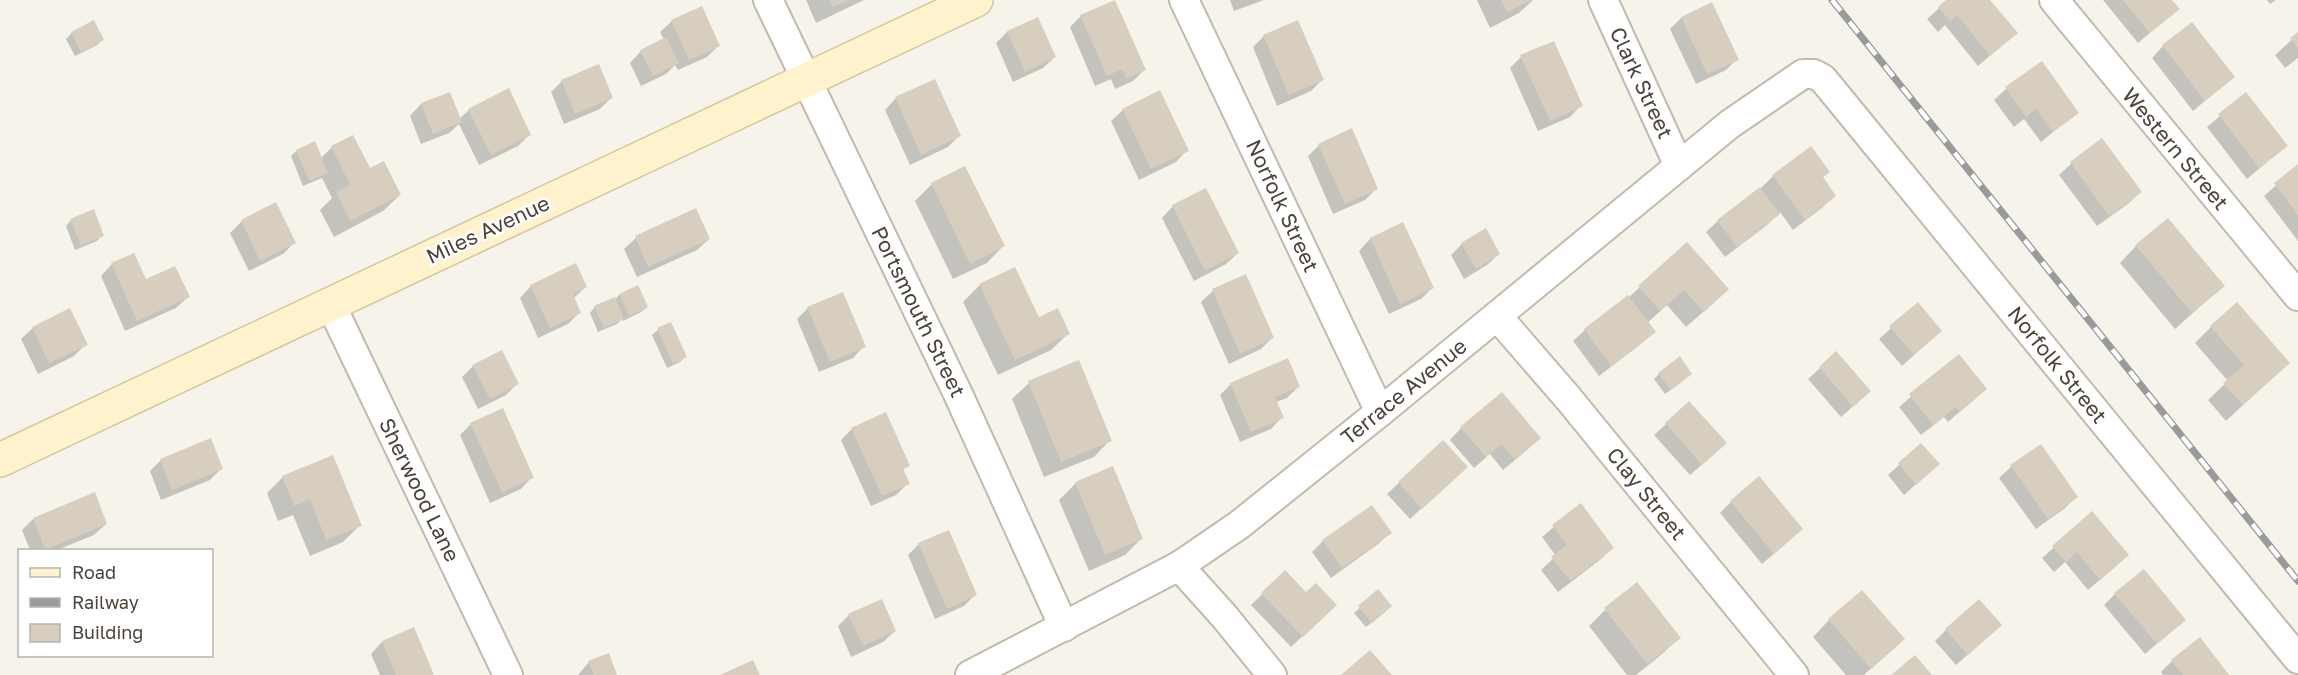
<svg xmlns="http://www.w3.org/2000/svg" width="2298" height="675" font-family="'Golos Text',sans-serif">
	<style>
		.shadow { fill: #0003 }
		.building { fill: #d8cec0 }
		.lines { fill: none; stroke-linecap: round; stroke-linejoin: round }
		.street-casing { stroke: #c2baad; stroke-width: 32 }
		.secondary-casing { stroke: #d7c69b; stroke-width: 36 }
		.street { stroke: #fff; stroke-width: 28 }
		.secondary { stroke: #fff2cc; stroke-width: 33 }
		.rail-casing { stroke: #9a9a9a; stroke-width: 7 }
		.rail { stroke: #fff; stroke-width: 4.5; stroke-dasharray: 14; stroke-linecap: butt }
		.labels { text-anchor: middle; stroke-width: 5; stroke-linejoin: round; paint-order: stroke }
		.street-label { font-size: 21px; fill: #4b4339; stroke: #fff }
	</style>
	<rect width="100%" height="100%" fill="#f6f3eb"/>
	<g class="shadow">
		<polygon points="806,0 864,0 816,23"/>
		<polygon points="1230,0 1264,0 1234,11"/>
		<polygon points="1477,0 1533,0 1519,13 1490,28"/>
		<polygon points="1948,0 1988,0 2016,33 1978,66 1945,25 1938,32 1927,19"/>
		<polygon points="2103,0 2171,0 2178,9 2138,43"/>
		<polygon points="2267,0 2276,0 2270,4"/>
		<polygon points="1711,4 1737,59 1726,70 1696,84 1670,29 1681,18"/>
		<polygon points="1081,16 1144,70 1133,81 1115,89 1111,79 1095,86 1070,27"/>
		<polygon points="672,21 719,45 707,57 678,70 675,65 666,74 641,86 630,63 641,51 664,40 660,32"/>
		<polygon points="1007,32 1055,57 1043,68 1013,82 996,43"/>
		<polygon points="72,33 102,40 97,45 75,56 66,39"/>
		<polygon points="2298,34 2298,58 2285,68 2275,55"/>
		<polygon points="1264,36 1322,80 1311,91 1277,106 1253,47"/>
		<polygon points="2163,46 2233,77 2193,111 2152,58"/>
		<polygon points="1521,57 1581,105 1570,117 1538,131 1510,68"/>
		<polygon points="2041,63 2077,112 2041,142 2024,119 2014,127 1994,100 2006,89"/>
		<polygon points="562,81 611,98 600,109 564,124 551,92"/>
		<polygon points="449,94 459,119 469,110 530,134 518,146 479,165 459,124 449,133 421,144 410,116 421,104"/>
		<polygon points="2246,94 2286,146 2247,179 2207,127"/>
		<polygon points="896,98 959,136 948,147 910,165 885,110"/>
		<polygon points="1123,110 1187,150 1176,162 1139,180 1111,121"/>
		<polygon points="352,137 369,170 400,195 383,211 334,237 320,210 332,198 322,178 303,186 291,156 296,151 314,143 321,158 331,148"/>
		<polygon points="2102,140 2140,192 2129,203 2097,226 2059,175 2071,164"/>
		<polygon points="1319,145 1377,188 1365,200 1333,214 1308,156"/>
		<polygon points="2298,166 2298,241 2264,196"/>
		<polygon points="964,168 1003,246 987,263 953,279 915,201 932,184"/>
		<polygon points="1828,172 1822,178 1834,196 1823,207 1793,230 1780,212 1767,225 1725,257 1706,232 1718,221 1760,189 1773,176"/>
		<polygon points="276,204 294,243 283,254 249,271 230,233 241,222"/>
		<polygon points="1173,206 1238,253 1226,264 1194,281 1162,218"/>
		<polygon points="696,210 709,239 697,250 637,277 624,249 636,238"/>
		<polygon points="71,220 102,235 97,241 75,250 66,226"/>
		<polygon points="1403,224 1432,288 1421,299 1389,314 1359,251 1370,239"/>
		<polygon points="1462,244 1499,254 1487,265 1464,279 1451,255"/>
		<polygon points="1687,244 1711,305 1686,327 1667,305 1647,323 1654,332 1642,343 1599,376 1573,341 1585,330 1628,298"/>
		<polygon points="2136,246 2223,286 2175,329 2120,263"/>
		<polygon points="112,264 145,281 188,297 176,308 125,331 101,276"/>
		<polygon points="980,285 1038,319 1068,334 1051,350 998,375 963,302"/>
		<polygon points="531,286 585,287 573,299 579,313 568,324 538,338 520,298"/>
		<polygon points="637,287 647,307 641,312 623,321 622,319 617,324 598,332 590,313 595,307 615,300 619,295"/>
		<polygon points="1213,291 1272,338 1261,349 1229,364 1201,302"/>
		<polygon points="1918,304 1940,331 1902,366 1879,339"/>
		<polygon points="808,308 864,346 853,358 819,372 797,319"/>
		<polygon points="670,324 685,357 680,362 667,368 652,335 658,330"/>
		<polygon points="2211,327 2288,363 2226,421 2208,400 2228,381 2195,343"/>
		<polygon points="33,328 86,344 74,356 38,374 21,339"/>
		<polygon points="1836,354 1858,402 1841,417 1808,379"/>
		<polygon points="1959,356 1985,389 1948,422 1944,417 1921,435 1899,407"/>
		<polygon points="1078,362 1110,440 1094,457 1044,477 1012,399 1029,383"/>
		<polygon points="473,366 517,384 506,395 478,409 462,377"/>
		<polygon points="1659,374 1685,379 1665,394 1654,379"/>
		<polygon points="1231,384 1299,386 1287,398 1276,402 1282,417 1271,429 1240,442 1220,395"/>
		<polygon points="1689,403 1714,454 1690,475 1654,435"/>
		<polygon points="471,424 532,477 521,489 490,503 460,435"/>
		<polygon points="1461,428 1528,449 1503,470 1490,454 1474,468 1450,440"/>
		<polygon points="852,429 908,465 902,471 908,483 896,495 871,506 841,440"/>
		<polygon points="1443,442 1454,478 1410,519 1387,494"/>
		<polygon points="1921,445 1938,464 1904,495 1888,475"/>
		<polygon points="2040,446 2076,497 2065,508 2036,529 1999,478 2011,467"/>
		<polygon points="161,460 221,469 210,480 161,500 150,471"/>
		<polygon points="283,477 360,525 343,542 310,556 293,515 278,521 267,493"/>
		<polygon points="1076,483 1141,539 1125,555 1089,571 1059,500"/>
		<polygon points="1731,502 1790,540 1762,564 1720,513"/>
		<polygon points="1580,505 1612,548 1601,559 1558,592 1541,570 1556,556 1542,537"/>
		<polygon points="2092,514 2116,566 2088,590 2065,562 2054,572 2042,558"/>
		<polygon points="33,519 106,524 94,535 57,550 30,550 22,530"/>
		<polygon points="1390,533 1378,544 1331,578 1312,552 1323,541"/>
		<polygon points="919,544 975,595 964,606 935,619 908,555"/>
		<polygon points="1285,572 1324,616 1291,647 1251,605"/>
		<polygon points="1378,592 1385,612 1366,627 1354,613"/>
		<polygon points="2115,594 2184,620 2145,654 2104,605"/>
		<polygon points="1605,610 1679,638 1662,654 1636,675 1627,675 1589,626"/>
		<polygon points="849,615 895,631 883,642 851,657 838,626"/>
		<polygon points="1829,620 1903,639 1864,675 1846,675 1813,637"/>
		<polygon points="413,629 433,675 380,675 371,654 382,642"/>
		<polygon points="1946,630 1989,636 1956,665 1935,641"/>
		<polygon points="2172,661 2227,675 2163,675 2161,672"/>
		<polygon points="589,662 616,675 578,675"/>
	</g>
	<g class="building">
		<polygon points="830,0 849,0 833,7"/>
		<polygon points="1115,0 1146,70 1126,79 1122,69 1107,76 1080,15"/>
		<polygon points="1501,0 1532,0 1507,12"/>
		<polygon points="1946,0 1990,0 2018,33 1990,56 1957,15 1950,21 1938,7"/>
		<polygon points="2123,0 2172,0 2180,9 2150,33"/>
		<polygon points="1712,2 1739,60 1707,74 1681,17"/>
		<polygon points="702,6 720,46 689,60 671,20"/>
		<polygon points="1038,17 1056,57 1025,72 1007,31"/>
		<polygon points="94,20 104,40 81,52 71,32"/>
		<polygon points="1298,20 1324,80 1289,95 1263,35"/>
		<polygon points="2192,22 2235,77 2205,101 2162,45"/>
		<polygon points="2298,32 2298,48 2290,38"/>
		<polygon points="666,37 679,63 653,76 640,50"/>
		<polygon points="1554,41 1583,106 1550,121 1520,55"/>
		<polygon points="2042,61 2079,113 2053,132 2036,109 2026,117 2005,87"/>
		<polygon points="599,64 613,98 575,114 561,80"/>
		<polygon points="935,79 961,136 921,155 895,97"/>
		<polygon points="509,88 531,135 491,155 468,109"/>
		<polygon points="1160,90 1189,151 1151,169 1122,109"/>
		<polygon points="450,92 462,122 433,134 421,103"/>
		<polygon points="2246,92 2288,146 2259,168 2218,114"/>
		<polygon points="1352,128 1378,189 1345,204 1318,144"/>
		<polygon points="353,135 370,168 384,161 401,195 350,221 336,192 350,185 331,146"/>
		<polygon points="2102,138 2142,192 2109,216 2070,162"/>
		<polygon points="315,141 328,173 309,181 296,150"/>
		<polygon points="1811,146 1830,172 1823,177 1836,196 1805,220 1772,175"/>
		<polygon points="2298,164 2298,215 2274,183"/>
		<polygon points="965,166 1005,246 970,264 931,183"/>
		<polygon points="1760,187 1780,214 1737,247 1717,220"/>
		<polygon points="1206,188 1239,253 1205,271 1172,205"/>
		<polygon points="276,202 296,243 260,261 241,220"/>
		<polygon points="696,208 710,239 648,267 635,236"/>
		<polygon points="94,209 104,236 81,245 70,219"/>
		<polygon points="2168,218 2225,286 2192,313 2135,245"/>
		<polygon points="1403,222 1434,288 1400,304 1370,238"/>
		<polygon points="1486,228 1500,254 1476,269 1461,243"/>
		<polygon points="1687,242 1729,289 1704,312 1684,290 1660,311 1638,286"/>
		<polygon points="134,253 146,279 175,266 190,297 137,321 111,263"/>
		<polygon points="576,263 587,287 573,294 581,313 550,328 530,285"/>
		<polygon points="1015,267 1039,317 1058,308 1070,334 1015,360 979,284"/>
		<polygon points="1246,274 1274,338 1240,354 1212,289"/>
		<polygon points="638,285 648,307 629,316 619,294"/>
		<polygon points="843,292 866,347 830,362 807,307"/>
		<polygon points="1628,295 1656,332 1611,366 1584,329"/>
		<polygon points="615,297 624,319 604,328 594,306"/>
		<polygon points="1918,302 1942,331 1914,355 1889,326"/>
		<polygon points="2237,302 2290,363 2243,405 2223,383 2244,365 2210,326"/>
		<polygon points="70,308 88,345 49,363 32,327"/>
		<polygon points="671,322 687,357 673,364 657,328"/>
		<polygon points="502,350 519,384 490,399 472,365"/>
		<polygon points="1836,351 1871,391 1853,407 1819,367"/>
		<polygon points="1959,354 1987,389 1960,412 1956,407 1933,425 1909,394"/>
		<polygon points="1680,356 1692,374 1671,390 1658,373"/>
		<polygon points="1288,358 1300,387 1275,397 1284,418 1251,432 1230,383"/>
		<polygon points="1079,360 1112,441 1061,462 1028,381"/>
		<polygon points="1502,392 1541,438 1515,460 1502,444 1486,457 1460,427"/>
		<polygon points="1689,401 1727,443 1702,465 1665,423"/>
		<polygon points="503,408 534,478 502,492 470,423"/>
		<polygon points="886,412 910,466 903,469 910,484 882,496 851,428"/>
		<polygon points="211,438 223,469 172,490 160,459"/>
		<polygon points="1443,440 1468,467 1422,509 1398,482"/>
		<polygon points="1921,443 1940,464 1916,485 1898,463"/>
		<polygon points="2041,444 2078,497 2048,519 2010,465"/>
		<polygon points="333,455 362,526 326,540 310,499 294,506 282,476"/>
		<polygon points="1113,466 1143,539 1105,555 1075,482"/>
		<polygon points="1759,476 1803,529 1774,554 1730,501"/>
		<polygon points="95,492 107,524 45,550 33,518"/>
		<polygon points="1581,503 1614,548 1570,581 1551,557 1567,545 1552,525"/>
		<polygon points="1372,505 1392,533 1342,568 1322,540"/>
		<polygon points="2092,511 2129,555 2100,580 2077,552 2066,562 2052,546"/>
		<polygon points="949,530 977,595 947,609 918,543"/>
		<polygon points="2144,569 2186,620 2157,644 2114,593"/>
		<polygon points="1285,570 1306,592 1316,583 1337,605 1303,637 1261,593"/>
		<polygon points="1637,582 1681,638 1647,664 1604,608"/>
		<polygon points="1378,589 1392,606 1372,623 1358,606"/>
		<polygon points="1862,590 1905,639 1871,669 1828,619"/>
		<polygon points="882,599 896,631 863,646 848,614"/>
		<polygon points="1979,599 2002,625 1968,655 1945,629"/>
		<polygon points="414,627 434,675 396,675 382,641"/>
		<polygon points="2200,637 2229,675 2183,675 2171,660"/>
		<polygon points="1370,650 1392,675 1341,675"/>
		<polygon points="609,653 617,675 594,675 588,661"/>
		<polygon points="1915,655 1932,675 1891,675"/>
		<polygon points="753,660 760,675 720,675"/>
	</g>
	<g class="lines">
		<g class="street-casing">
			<g id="street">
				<polyline points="768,0 958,394 1064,627"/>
				<polyline points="1184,0 1380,412"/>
				<polyline points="1603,0 1679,166"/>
				<polyline points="2054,0 2298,296"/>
				<polyline points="331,305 508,675"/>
				<polyline points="1497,316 1568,398 1794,675"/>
				<polyline points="1179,566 1224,616 1272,675"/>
				<polyline points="970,675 1179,566 1239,525 1380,412 1730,124 1803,74 1814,74 1823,79 2298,659"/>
			</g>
		</g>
		<g class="secondary-casing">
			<polyline id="secondary" points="0,460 976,0"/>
		</g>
		<use href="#street" class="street"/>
		<use href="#secondary" class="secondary"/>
		<g class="rail-casing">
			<polyline id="rail" points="1832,0 2298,581"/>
		</g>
		<use href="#rail" class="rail"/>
	</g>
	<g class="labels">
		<g class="street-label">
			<text transform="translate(1641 83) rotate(65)" y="7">Clark Street</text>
			<text transform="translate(2175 149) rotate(50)" y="7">Western Street</text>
			<text transform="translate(1282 206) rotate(65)" y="7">Norfolk Street</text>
			<text transform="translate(488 230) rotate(-25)" y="7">Miles Avenue</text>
			<text transform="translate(918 312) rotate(64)" y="7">Portsmouth Street</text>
			<text transform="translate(2057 365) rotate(51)" y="7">Norfolk Street</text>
			<text transform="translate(1404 392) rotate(-39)" y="7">Terrace Avenue</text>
			<text transform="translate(419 490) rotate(64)" y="7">Sherwood Lane</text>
			<text transform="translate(1646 494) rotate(51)" y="7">Clay Street</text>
		</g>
	</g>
	<rect x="18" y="549" width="195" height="108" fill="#ffffff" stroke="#b7b4b0" stroke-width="1.5"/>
	<rect x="30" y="568" width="30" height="9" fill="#fff2cc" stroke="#b7b4b0" stroke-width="1.5"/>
	<text x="72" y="579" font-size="18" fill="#4b4339">Road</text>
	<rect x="30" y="598" width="30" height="9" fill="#9a9a9a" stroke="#b7b4b0" stroke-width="1.5"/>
	<text x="72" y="609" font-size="18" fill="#4b4339">Railway</text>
	<rect x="30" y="624" width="30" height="18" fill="#d8cec0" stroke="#b7b4b0" stroke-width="1.5"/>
	<text x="72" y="639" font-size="18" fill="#4b4339">Building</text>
</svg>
